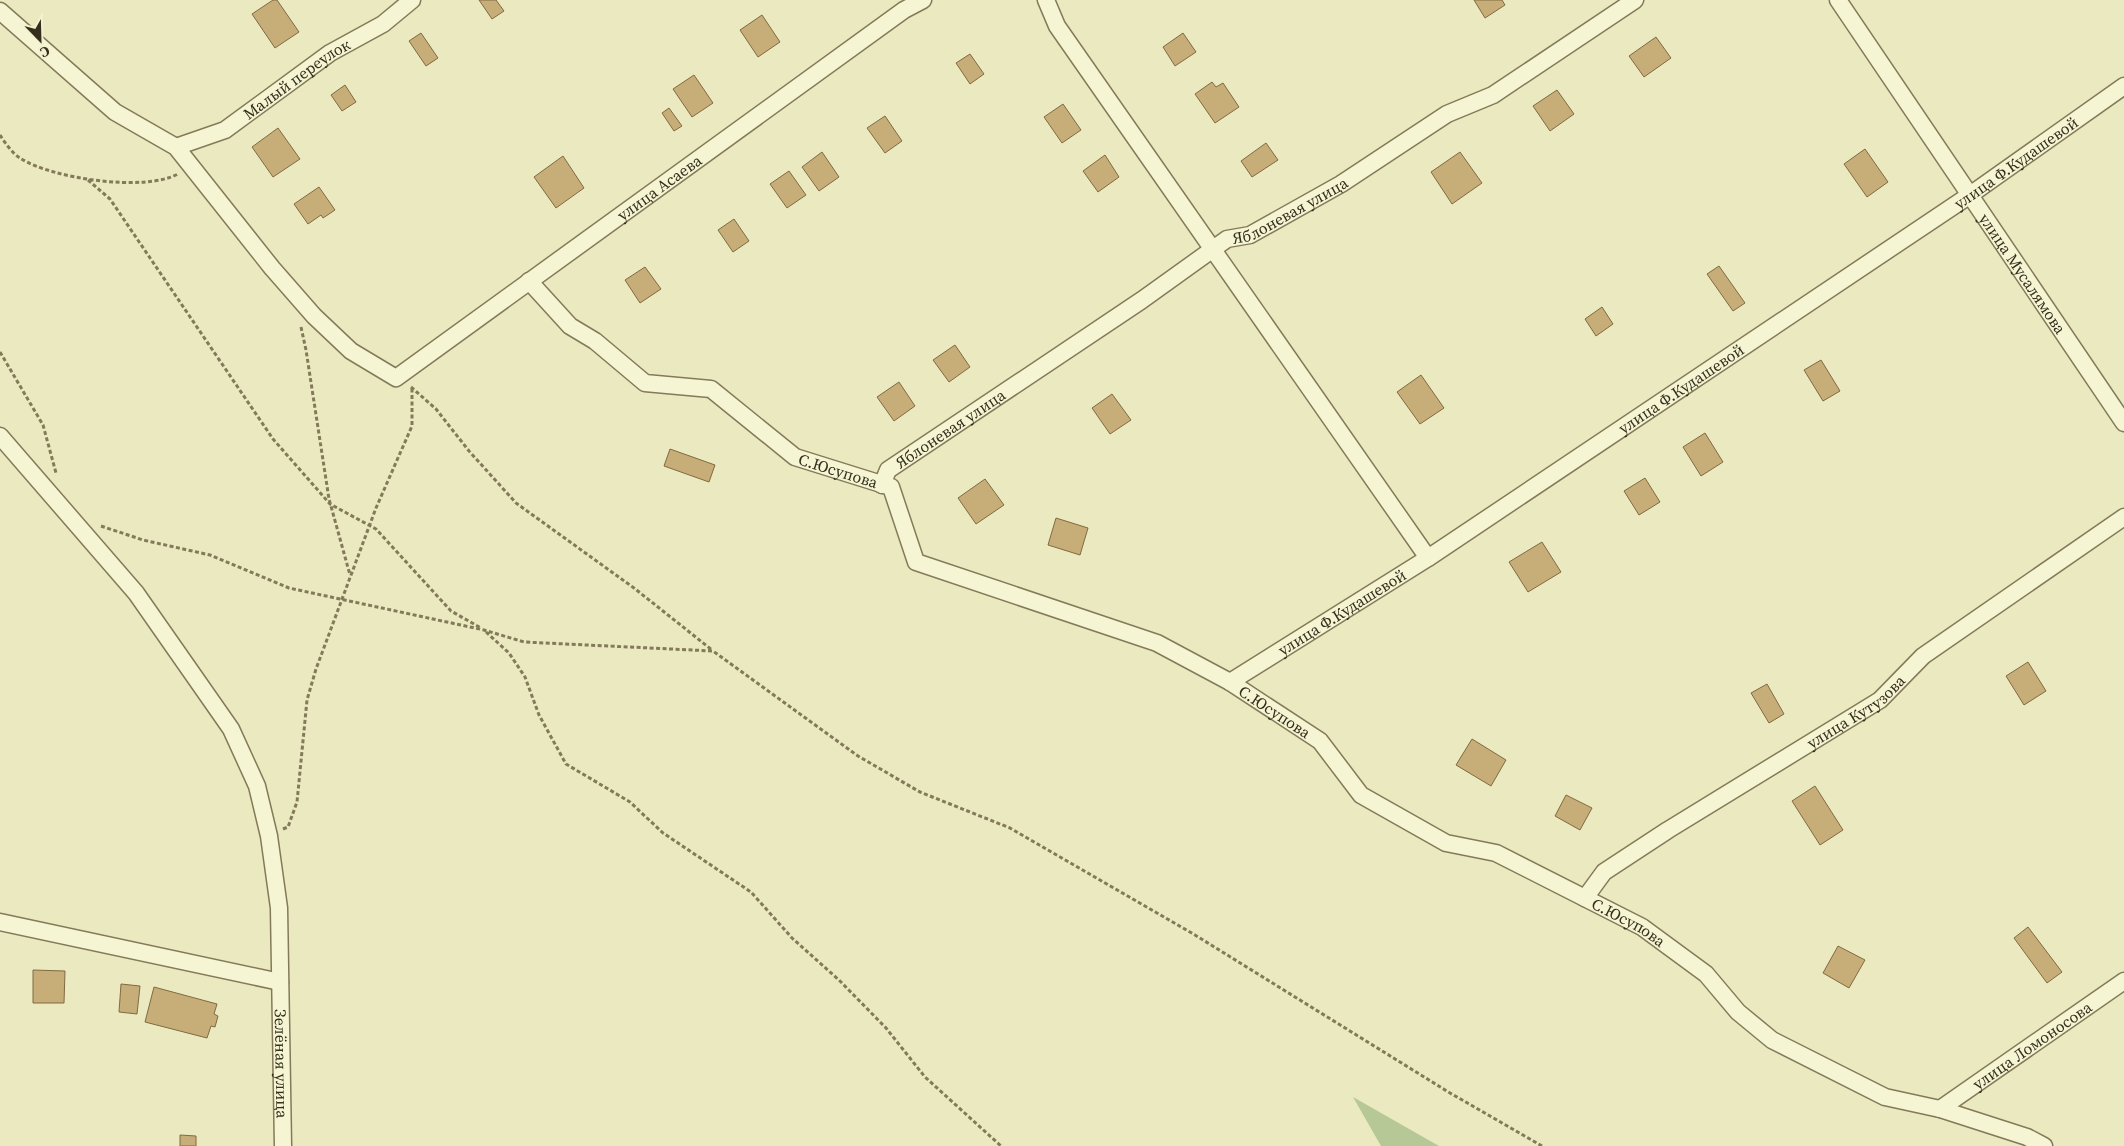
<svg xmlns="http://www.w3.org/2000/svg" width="2124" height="1146" viewBox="0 0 2124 1146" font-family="'Source Serif 4',serif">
  <rect width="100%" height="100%" fill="#ebe9c0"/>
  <path fill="#b5c895" d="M 1353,1097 L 1439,1146 L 1381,1146 Z"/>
  <path fill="#c7ad78" stroke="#816a41" d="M 273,0 L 277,0 L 299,32 L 275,48 L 252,14 Z
    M 479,0 L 496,0 L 504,11 L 492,19 Z
    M 1474,0 L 1502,0 L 1505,5 L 1485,18 Z
    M 762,15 L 780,42 L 758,57 L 740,30 Z
    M 421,33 L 438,58 L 426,66 L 409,41 Z
    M 1183,33 L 1196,52 L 1175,66 L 1163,47 Z
    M 1656,37 L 1671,58 L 1644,77 L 1629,56 Z
    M 970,54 L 984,74 L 970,84 L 956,63 Z
    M 694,75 L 713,103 L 692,117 L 673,89 Z
    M 1212,82 L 1216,87 L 1223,83 L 1239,107 L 1215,123 L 1195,94 Z
    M 345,85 L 356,102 L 342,111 L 331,95 Z
    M 1557,90 L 1574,114 L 1550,131 L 1533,106 Z
    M 1063,104 L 1081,130 L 1062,143 L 1044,117 Z
    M 669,108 L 682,126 L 674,131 L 662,113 Z
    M 885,116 L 902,141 L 885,153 L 867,128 Z
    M 278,128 L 300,159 L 273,177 L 252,147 Z
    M 1266,143 L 1278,160 L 1252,177 L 1241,161 Z
    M 1865,149 L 1888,182 L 1867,197 L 1844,164 Z
    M 822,152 L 839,177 L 819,191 L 802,167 Z
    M 1460,152 L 1482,183 L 1452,204 L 1431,172 Z
    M 1105,155 L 1119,177 L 1098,192 L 1083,171 Z
    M 563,156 L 584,188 L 556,208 L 534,177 Z
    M 789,171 L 806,195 L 787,208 L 770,184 Z
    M 319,187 L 335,210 L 323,218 L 321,215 L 308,224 L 294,204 Z
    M 734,219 L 749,241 L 733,252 L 718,230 Z
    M 1719,266 L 1745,303 L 1733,311 L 1707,274 Z
    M 645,267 L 661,289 L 640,303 L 625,280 Z
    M 1602,307 L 1613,324 L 1596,336 L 1585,319 Z
    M 955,345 L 970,367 L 949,382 L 933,360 Z
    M 1821,360 L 1840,391 L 1823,401 L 1804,370 Z
    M 1421,375 L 1444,408 L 1420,424 L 1397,392 Z
    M 899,382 L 915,406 L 894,421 L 877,397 Z
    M 1112,394 L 1131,420 L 1110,434 L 1092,408 Z
    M 1705,433 L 1723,462 L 1701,476 L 1683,447 Z
    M 670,449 L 715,465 L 709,482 L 664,466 Z
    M 1645,478 L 1660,502 L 1639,515 L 1624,491 Z
    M 985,479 L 1004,505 L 976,524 L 958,498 Z
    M 1056,518 L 1088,528 L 1080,555 L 1048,545 Z
    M 1542,542 L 1561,572 L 1528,592 L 1509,562 Z
    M 2028,662 L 2046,691 L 2024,705 L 2006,676 Z
    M 1767,684 L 1784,714 L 1769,723 L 1751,693 Z
    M 1472,739 L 1506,760 L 1491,786 L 1456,765 Z
    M 1815,786 L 1843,830 L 1820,845 L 1792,801 Z
    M 1566,795 L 1592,808 L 1580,830 L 1555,816 Z
    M 2028,927 L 2062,972 L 2047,983 L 2014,938 Z
    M 1838,946 L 1865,960 L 1849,988 L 1823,973 Z
    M 33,970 L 65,971 L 64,1003 L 33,1003 Z
    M 121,984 L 140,986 L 137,1014 L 119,1012 Z
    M 154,987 L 217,1004 L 214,1014 L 218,1016 L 215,1027 L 211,1026 L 207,1038 L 145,1022 Z
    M 180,1135 L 196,1136 L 196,1146 L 180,1146 Z"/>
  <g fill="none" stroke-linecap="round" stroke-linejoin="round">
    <defs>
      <g id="street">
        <path d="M 1046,0 L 1057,26 L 1428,558"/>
        <path id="s1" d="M 1838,0 L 2124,423"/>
        <path id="s2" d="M 0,11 L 115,112 L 176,147 L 272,268 L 314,316 L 351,351 L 396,378 L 904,10 L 923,0"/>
        <path id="s3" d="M 176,147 L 225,130 L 330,53 L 383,24 L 412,0"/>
        <path id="s4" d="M 529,281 L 570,326 L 595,341 L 645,383 L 711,389 L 795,457 L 891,487 L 916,562 L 1157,643 L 1230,682 L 1320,741 L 1361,795 L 1446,843 L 1496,853 L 1642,927 L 1706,974 L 1738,1012 L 1772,1040 L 1885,1097 L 1940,1109 L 2027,1137 L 2044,1146"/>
        <path id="s5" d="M 0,436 L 136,593 L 231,729 L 257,786 L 269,836 L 279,908 L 283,1146"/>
        <path id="s6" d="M 882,485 L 888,470 L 1142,300 L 1227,239 L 1250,235 L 1341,184 L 1447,114 L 1493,95 L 1635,0"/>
        <path id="s7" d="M 1230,682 L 1428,558 L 1970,195 L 2124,86"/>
        <path id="s8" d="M 1585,898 L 1604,872 L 1668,830 L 1880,700 L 1923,656 L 2124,517"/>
        <path d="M 0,922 L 280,982"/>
        <path id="s9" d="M 1940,1109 L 2124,981"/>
      </g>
    </defs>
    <use href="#street" stroke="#837a59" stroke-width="19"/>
    <path stroke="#837a59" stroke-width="3" stroke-dasharray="4 2.5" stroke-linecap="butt" d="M 0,135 C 5,143 13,154 20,158 C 52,179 145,192 178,174
      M 88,180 L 110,199 L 273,439 L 330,504 L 376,529 L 451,611 L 481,628
      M 301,327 L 306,350 L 329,499 L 350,575
      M 0,352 L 43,425 L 56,473
      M 411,387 L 436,409 L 469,451 L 516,503 L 634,588 L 712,650
      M 101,526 L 143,540 L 210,555 L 289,588 L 484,630 L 524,642 L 713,651 L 858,756 L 920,792 L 1010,828 L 1195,935 L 1450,1093 L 1542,1146
      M 486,632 L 509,653 L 525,677 L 539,715 L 566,764 L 630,802 L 663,833 L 751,892 L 792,938 L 839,980 L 886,1028 L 925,1077 L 1001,1146
      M 283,829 L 288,827 L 297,802 L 307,700 L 316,669 L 376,508 L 412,426 L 412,387"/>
    <use href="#street" stroke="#f6f5d3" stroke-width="16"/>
  </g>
  <g text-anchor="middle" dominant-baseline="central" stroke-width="4" stroke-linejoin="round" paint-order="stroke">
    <g font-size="16" fill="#342e1d" stroke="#f3f2d0">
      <text stroke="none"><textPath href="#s3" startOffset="140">Малый переулок</textPath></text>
      <text stroke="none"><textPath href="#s7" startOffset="942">улица Ф.Кудашевой</textPath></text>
      <text stroke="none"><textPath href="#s2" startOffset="870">улица Асаева</textPath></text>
      <text stroke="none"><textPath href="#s6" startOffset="496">Яблоневая улица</textPath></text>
      <text stroke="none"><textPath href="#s1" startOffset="330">улица Мусалямова</textPath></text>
      <text stroke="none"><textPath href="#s7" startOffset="538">улица Ф.Кудашевой</textPath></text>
      <text stroke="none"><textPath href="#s6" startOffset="91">Яблоневая улица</textPath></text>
      <text stroke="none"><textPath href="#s4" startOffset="375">С.Юсупова</textPath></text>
      <text stroke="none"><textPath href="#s7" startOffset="132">улица Ф.Кудашевой</textPath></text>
      <text stroke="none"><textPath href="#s8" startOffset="331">улица Кутузова</textPath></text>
      <text stroke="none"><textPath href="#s4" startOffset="900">С.Юсупова</textPath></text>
      <text stroke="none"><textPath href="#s4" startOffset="1320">С.Юсупова</textPath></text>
      <text stroke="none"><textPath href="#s9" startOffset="112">улица Ломоносова</textPath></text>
      <text stroke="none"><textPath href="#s5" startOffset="716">Зелёная улица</textPath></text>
    </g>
  </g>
  <g transform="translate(40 40) rotate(157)" stroke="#f3f2d0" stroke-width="4" paint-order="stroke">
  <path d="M0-4L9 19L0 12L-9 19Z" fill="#342e1d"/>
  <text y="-8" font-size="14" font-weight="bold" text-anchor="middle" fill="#342e1d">С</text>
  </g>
</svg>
